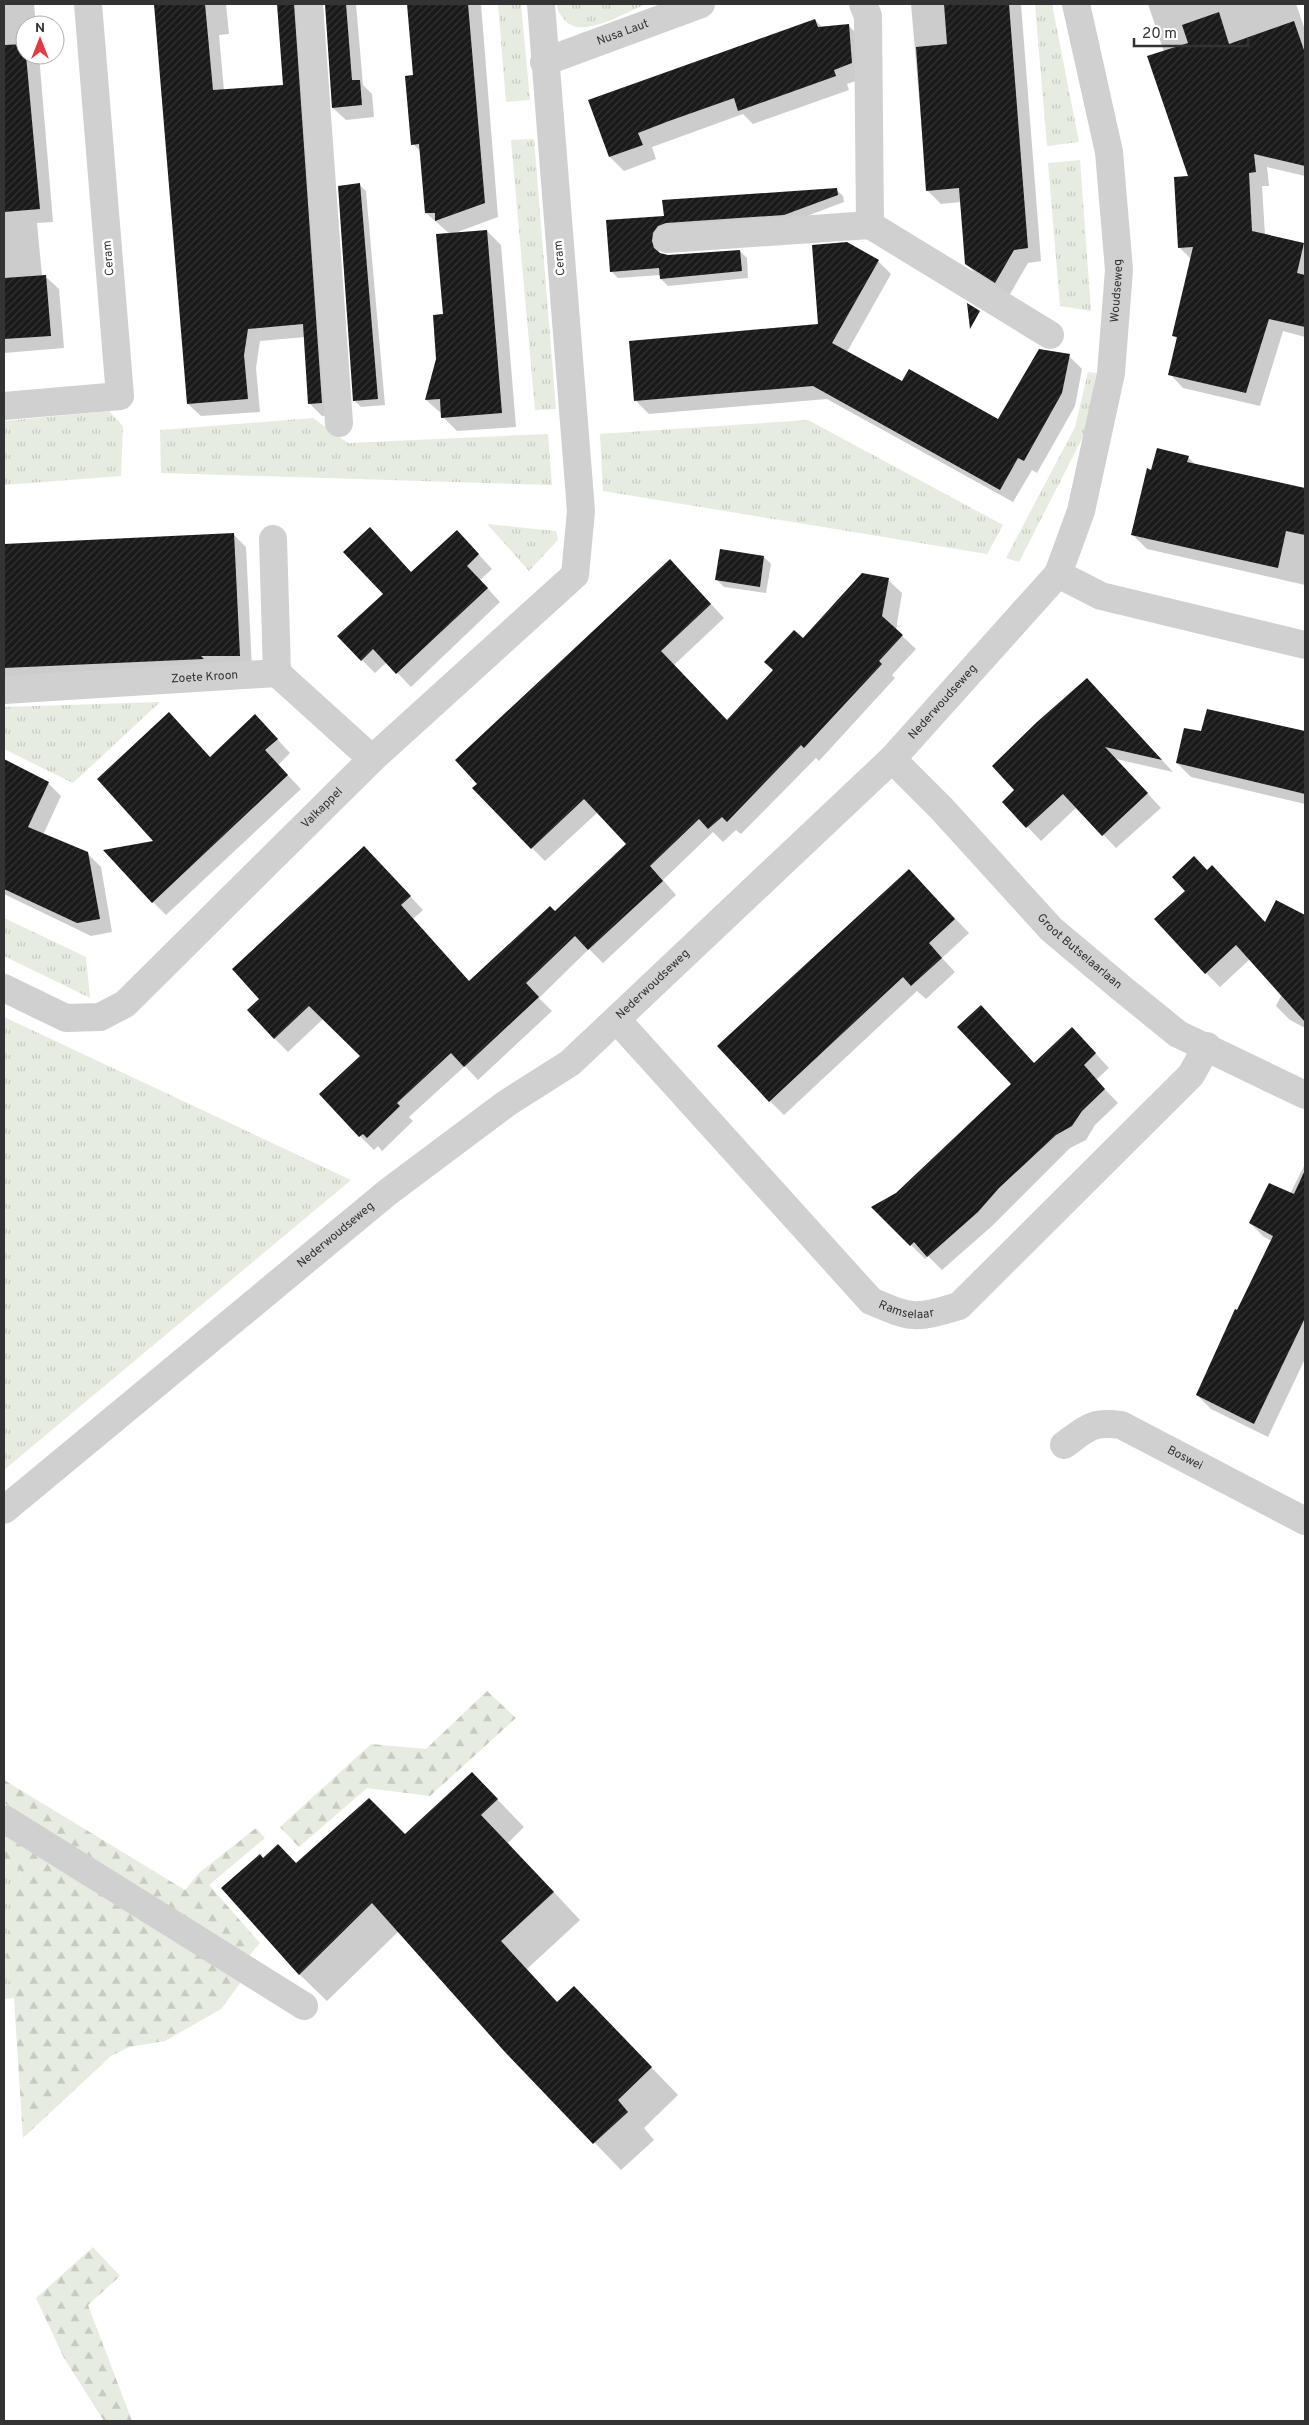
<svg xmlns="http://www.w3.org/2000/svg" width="1309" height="2425" viewBox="0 0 1309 2425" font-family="Overpass,sans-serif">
  <defs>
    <pattern id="grass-tufts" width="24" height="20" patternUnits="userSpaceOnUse" patternTransform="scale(1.25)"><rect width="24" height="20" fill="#e6ecdf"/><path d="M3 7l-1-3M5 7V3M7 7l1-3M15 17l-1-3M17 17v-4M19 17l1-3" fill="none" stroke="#c6cbc0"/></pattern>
    <pattern id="forest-firs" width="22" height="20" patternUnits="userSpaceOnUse" patternTransform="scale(1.25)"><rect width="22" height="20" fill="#e6ecdf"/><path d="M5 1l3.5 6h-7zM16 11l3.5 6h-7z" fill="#c6cbc0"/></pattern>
    <pattern id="building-hatch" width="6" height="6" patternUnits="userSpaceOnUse" patternTransform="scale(1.25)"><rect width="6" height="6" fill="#1a1a1a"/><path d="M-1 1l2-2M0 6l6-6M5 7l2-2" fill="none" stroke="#333"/></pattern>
  </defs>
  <rect width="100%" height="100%" fill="#fff"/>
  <path fill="url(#grass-tufts)" d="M 498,4 L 521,4 L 530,100 L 506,102 Z
    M 557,4 L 646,4 C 626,12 579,42 563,18 C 559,13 557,10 557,4 Z
    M 1035,4 L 1052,4 L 1079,142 L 1047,146 Z
    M 534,139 L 556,409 L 535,410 L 511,140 Z
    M 1080,160 L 1091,311 L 1060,306 L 1048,163 Z
    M 1088,372 L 1096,373 L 1087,429 L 1019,562 L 1006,558 L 1075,427 Z
    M 109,411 L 123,426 L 121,476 L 4,485 L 4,421 Z
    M 313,418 L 348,443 L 548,434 L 552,485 L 161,473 L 160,430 Z
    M 808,420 L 1003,525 L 987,554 L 603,491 L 600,434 Z
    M 487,524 L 556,531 L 558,540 L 529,571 Z
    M 160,702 L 73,783 L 4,749 L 4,707 Z
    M 4,918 L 86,957 L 90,998 L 4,956 Z
    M 4,1017 L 351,1180 L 4,1470 Z
    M 4,1860 L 21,1871 C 10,1916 0,1952 14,1998 L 4,1999 Z"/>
  <path fill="url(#forest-firs)" d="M 487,1691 L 516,1718 L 430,1796 L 367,1788 L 299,1847 L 280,1827 L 371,1744 L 426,1749 Z
    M 4,1780 L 185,1890 L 199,1873 L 256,1828 L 265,1838 L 209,1885 L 260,1943 L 249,1956 L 4,1803 Z
    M 4,1835 L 241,1982 L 221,2009 L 165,2041 L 129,2047 L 111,2056 L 23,2138 L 14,1998 C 0,1951 9,1917 21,1871 L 4,1860 Z
    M 93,2247 L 120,2276 L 88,2305 L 132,2421 L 104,2421 L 64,2358 L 36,2298 Z"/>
  <path fill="#0003" d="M 4,4 L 34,4 L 36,25 L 25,25 L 25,55 L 39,55 L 53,222 L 37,223 L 42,276 L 45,276 L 59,289 L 64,348 L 4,353 Z
    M 155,4 L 226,4 L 229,34 L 219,35 L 224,91 L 284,86 L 278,4 L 313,4 L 334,415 L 322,416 L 309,403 L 305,337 L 260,341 L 256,368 L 260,412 L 201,416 L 188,404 Z
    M 326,4 L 356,4 L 363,85 L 372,94 L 374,117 L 346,120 L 333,108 Z
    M 408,4 L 481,4 L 498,217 L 455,233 L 487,231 L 501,245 L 516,427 L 457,431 L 443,417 L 442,414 L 426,400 L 438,359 L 444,315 L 450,234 L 426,213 L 421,152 L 413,144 L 414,76 Z
    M 911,4 L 1021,4 L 1041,261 L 1028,263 L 1009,296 L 980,278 L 966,264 L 961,202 L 941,204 L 927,190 Z
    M 1148,4 L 1296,4 L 1305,30 L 1305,176 L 1267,167 L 1269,186 L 1262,186 L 1265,235 L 1305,246 L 1305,337 L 1283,331 L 1260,406 L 1183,388 L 1170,374 L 1178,340 L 1173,335 L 1191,259 L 1179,247 L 1189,177 L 1164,52 Z
    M 815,20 L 823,28 L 849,26 L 863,40 L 866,77 L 847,84 L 849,90 L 753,124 L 743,114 L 652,147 L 656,159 L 624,171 L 610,157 L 590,101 Z
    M 359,184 L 366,191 L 385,405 L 361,407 L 354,400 Z
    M 836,189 L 843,196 L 844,202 L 791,222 L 658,248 L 660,254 L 667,256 L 740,251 L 747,258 L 748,278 L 668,286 L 661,279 L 661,275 L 618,278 L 611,271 L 665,217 Z
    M 878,261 L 891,274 L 847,352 L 902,383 L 999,420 L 1069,356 L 1082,369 L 1075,406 L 1037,473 L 1032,470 L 1013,502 L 827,399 L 649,414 L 636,401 L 820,325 Z
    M 1188,457 L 1197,466 L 1305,489 L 1305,585 L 1147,549 L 1133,535 L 1152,471 Z
    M 233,534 L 246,547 L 252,668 L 4,681 L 4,545 Z
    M 470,545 L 492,569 L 480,580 L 500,602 L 411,687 L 387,662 L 375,673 L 362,660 L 412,573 Z
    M 764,557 L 771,564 L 766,593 L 724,587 L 717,580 Z
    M 684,575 L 724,618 L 674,665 L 727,722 L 803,640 L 888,580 L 902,593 L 896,630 L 916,649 L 892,675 L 895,678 L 819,761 L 816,758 L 741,834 L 736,830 L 723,842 L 713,832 L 663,880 L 676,895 L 603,963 L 589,949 L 539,998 L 552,1011 L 478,1080 L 465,1066 L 409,1117 L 413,1121 L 382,1151 L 378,1146 L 374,1150 L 360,1136 L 361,1056 L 323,1019 L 288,1052 L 274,1038 L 261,999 L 377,861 L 423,910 L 413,919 L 470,982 L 555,913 L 628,844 L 598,812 L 545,861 L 532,848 Z
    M 1100,693 L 1173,772 L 1116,759 L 1161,808 L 1116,848 L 1077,807 L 1041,841 L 1004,802 Z
    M 1208,711 L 1305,734 L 1305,804 L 1191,777 L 1177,763 L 1202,733 Z
    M 268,729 L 290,753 L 278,765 L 301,789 L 166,915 L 153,902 L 156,842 L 211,759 Z
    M 4,761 L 48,783 L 61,796 L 43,835 L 87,853 L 101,867 L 112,932 L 91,936 L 4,894 Z
    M 909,870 L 969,933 L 942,958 L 955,972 L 926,999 L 917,991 L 784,1115 L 770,1101 Z
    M 1208,871 L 1276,936 L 1305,946 L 1305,1028 L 1290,1020 L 1276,1006 L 1282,994 L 1250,959 L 1220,987 L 1206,973 Z
    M 1086,1043 L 1109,1068 L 1096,1080 L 1118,1103 L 1095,1125 L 1086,1140 L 1070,1148 L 992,1226 L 942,1270 L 928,1256 L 925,1259 L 873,1207 L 897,1194 L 1034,1064 Z
    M 1304,1166 L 1305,1359 L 1268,1437 L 1211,1409 L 1197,1395 L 1272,1241 L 1264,1237 L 1250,1223 L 1290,1194 Z
    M 472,1773 L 524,1827 L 508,1843 L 580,1920 L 527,1969 L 558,2003 L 601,2015 L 678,2095 L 644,2128 L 654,2140 L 621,2170 L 505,2050 L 399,1931 L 327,2001 L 299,1974 L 263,1859 L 297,1864 L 405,1836 Z"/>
  <path fill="url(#building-hatch)" d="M 154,4 L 205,4 L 213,90 L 283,85 L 277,4 L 294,4 L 322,403 L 308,404 L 303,324 L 248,329 L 244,355 L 248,399 L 187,404 Z
    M 325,4 L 346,4 L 352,80 L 360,80 L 362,105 L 332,108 Z
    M 407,4 L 468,4 L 485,203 L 435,221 L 435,213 L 425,213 L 419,144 L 411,145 L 405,76 L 413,75 Z
    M 944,4 L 1009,4 L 1028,248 L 1014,250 L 995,283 L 965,264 L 959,188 L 926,191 L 916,47 L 947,44 Z
    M 1219,12 L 1229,44 L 1294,21 L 1305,53 L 1305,166 L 1254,154 L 1256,172 L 1249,173 L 1252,231 L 1304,243 L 1297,273 L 1305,275 L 1305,327 L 1269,319 L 1246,393 L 1168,375 L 1177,337 L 1172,336 L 1193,247 L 1178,248 L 1174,177 L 1188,176 L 1147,56 L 1188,43 L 1182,25 Z
    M 815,19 L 818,27 L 849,24 L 852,63 L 834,70 L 836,76 L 738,111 L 734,98 L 669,121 L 638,133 L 643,145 L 609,157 L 588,100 Z
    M 25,44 L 40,209 L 4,212 L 4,45 Z
    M 360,183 L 378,399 L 353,401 L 338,186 Z
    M 837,188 L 838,195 L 784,215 L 666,223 L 658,226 L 653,233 L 652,241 L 654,248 L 660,253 L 668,255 L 740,250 L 742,271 L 660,279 L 659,268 L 610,272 L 606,220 L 664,216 L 662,200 Z
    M 487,230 L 502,413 L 441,418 L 440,399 L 425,400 L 436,359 L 433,315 L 443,314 L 436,234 Z
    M 847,242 L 879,260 L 832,343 L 902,381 L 909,369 L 998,419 L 1039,349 L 1070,354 L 1062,393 L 1024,461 L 1018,458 L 1000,490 L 813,386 L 634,401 L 629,341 L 818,324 L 812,245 Z
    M 46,275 L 51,336 L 4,339 L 4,278 Z
    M 967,303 L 980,311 L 970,329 Z
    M 1157,448 L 1189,456 L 1187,462 L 1305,488 L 1305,535 L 1286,531 L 1278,568 L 1131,535 L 1147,468 L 1151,470 Z
    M 370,527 L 411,572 L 457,530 L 479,554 L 467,566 L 488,588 L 396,674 L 373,649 L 361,661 L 337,636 L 383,594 L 343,552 Z
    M 234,533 L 240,656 L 201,656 L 204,659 L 4,668 L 4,544 Z
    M 720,549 L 764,556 L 760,587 L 715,580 Z
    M 670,559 L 711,604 L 661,651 L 727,720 L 773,670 L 764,662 L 794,630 L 803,638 L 862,573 L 889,578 L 882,616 L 903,635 L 879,661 L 882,664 L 804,748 L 801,745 L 727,822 L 722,817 L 708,829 L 699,819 L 650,866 L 663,881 L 588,950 L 575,936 L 526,983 L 539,997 L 464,1067 L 451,1053 L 397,1103 L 400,1106 L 367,1138 L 363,1134 L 359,1137 L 319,1094 L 360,1056 L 309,1006 L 274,1039 L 247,1010 L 259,999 L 232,969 L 364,846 L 411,896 L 401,905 L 469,981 L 550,906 L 555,911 L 626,844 L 584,799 L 531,849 L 472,788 L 477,784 L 455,760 Z
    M 1087,678 L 1162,760 L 1105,747 L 1148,793 L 1102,836 L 1063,794 L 1026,828 L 1002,802 L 1014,790 L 992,766 L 1037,722 Z
    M 1207,709 L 1305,731 L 1305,794 L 1176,763 L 1184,728 L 1201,731 Z
    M 169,712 L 210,757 L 255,714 L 278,739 L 265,750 L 288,775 L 152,903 L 103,850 L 153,841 L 97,779 Z
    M 4,759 L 49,782 L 28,827 L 88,852 L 100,919 L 77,923 L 4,889 Z
    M 1194,856 L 1207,870 L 1212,865 L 1265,922 L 1276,900 L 1305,915 L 1305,1022 L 1236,945 L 1205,974 L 1154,919 L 1185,891 L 1172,877 Z
    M 909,869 L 955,919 L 929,943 L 942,958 L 911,986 L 903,977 L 769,1102 L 717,1046 Z
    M 981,1005 L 1034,1063 L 1072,1027 L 1096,1053 L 1084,1065 L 1105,1089 L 1082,1111 L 1072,1126 L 1056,1135 L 999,1188 L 978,1212 L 927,1257 L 914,1242 L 910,1246 L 871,1207 L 896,1193 L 1011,1084 L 957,1027 Z
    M 1305,1170 L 1305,1318 L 1254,1424 L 1196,1395 L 1235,1309 L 1237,1310 L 1273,1236 L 1249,1223 L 1269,1183 L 1294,1194 Z
    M 472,1772 L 498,1799 L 481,1815 L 554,1892 L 501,1941 L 557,2002 L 574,1986 L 652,2067 L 618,2100 L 628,2112 L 593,2144 L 504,2051 L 372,1903 L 299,1975 L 221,1888 L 260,1854 L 263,1858 L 278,1844 L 296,1863 L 369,1798 L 405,1834 Z"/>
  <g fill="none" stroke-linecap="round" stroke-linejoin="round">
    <g stroke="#d0d0d0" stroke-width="28">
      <path d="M 309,4 L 339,423"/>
      <path d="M 863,4 L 868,16 L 870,225"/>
      <path id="s1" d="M 544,62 L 701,4"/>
      <path d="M 667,239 L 870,225 L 1050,335"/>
      <path d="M 4,406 L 120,396 L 88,4"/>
      <path d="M 273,539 L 277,673"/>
      <path d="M 1058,574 L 1101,596 L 1305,645"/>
      <path id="s2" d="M 4,690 L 277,673 L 372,759"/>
      <path id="s3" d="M 892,759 L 942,809 L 1051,929 L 1120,987 L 1178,1034 L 1305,1095"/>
      <path id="s4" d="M 4,988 L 66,1018 L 100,1017 L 125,1004 L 372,759 L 575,575 L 581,511 L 541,4"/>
      <path id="s5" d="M 617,1020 L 871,1301 C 913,1319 915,1319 959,1306 L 1191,1075 L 1207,1046"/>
      <path id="s6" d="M 1064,1445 C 1087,1428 1092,1421 1121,1425 L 1305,1521"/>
      <path id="s7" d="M 4,1510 L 388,1192 L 507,1103 L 570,1063 L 892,759 L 1058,574 L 1081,511 L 1111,373 L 1119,270 L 1109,152 L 1076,4"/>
      <path d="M 4,1819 L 304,2006"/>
    </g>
  </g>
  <g text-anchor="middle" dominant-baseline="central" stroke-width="5" stroke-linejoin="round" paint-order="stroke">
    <g font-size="12" fill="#333" stroke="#fff">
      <text stroke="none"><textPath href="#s1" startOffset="84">Nusa Laut</textPath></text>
      <text transform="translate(109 258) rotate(-95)">Ceram</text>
      <text transform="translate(560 258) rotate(-95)">Ceram</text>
      <text stroke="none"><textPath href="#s7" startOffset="1704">Woudseweg</textPath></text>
      <text stroke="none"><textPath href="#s2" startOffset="201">Zoete Kroon</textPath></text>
      <text stroke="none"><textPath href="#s7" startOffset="1241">Nederwoudseweg</textPath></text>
      <text stroke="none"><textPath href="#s4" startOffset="409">Valkappel</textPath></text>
      <text stroke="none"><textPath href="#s3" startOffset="269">Groot Butselaarlaan</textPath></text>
      <text stroke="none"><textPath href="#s7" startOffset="836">Nederwoudseweg</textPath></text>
      <text stroke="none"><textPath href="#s7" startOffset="431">Nederwoudseweg</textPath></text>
      <text stroke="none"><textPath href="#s5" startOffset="416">Ramselaar</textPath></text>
      <text stroke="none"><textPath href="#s6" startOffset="135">Boswei</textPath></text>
    </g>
  </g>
  <rect width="1309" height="2425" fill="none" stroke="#333333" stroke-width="10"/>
  <g transform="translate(40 40)"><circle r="24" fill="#ffffff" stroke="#adadad"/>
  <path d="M0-4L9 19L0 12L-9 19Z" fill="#e63946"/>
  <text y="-8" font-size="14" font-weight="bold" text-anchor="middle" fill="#333333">N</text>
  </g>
  <path d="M1134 38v8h114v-8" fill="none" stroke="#333333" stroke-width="2.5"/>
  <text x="1142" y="38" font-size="15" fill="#333333" stroke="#ffffff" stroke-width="4" paint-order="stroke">20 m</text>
</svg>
